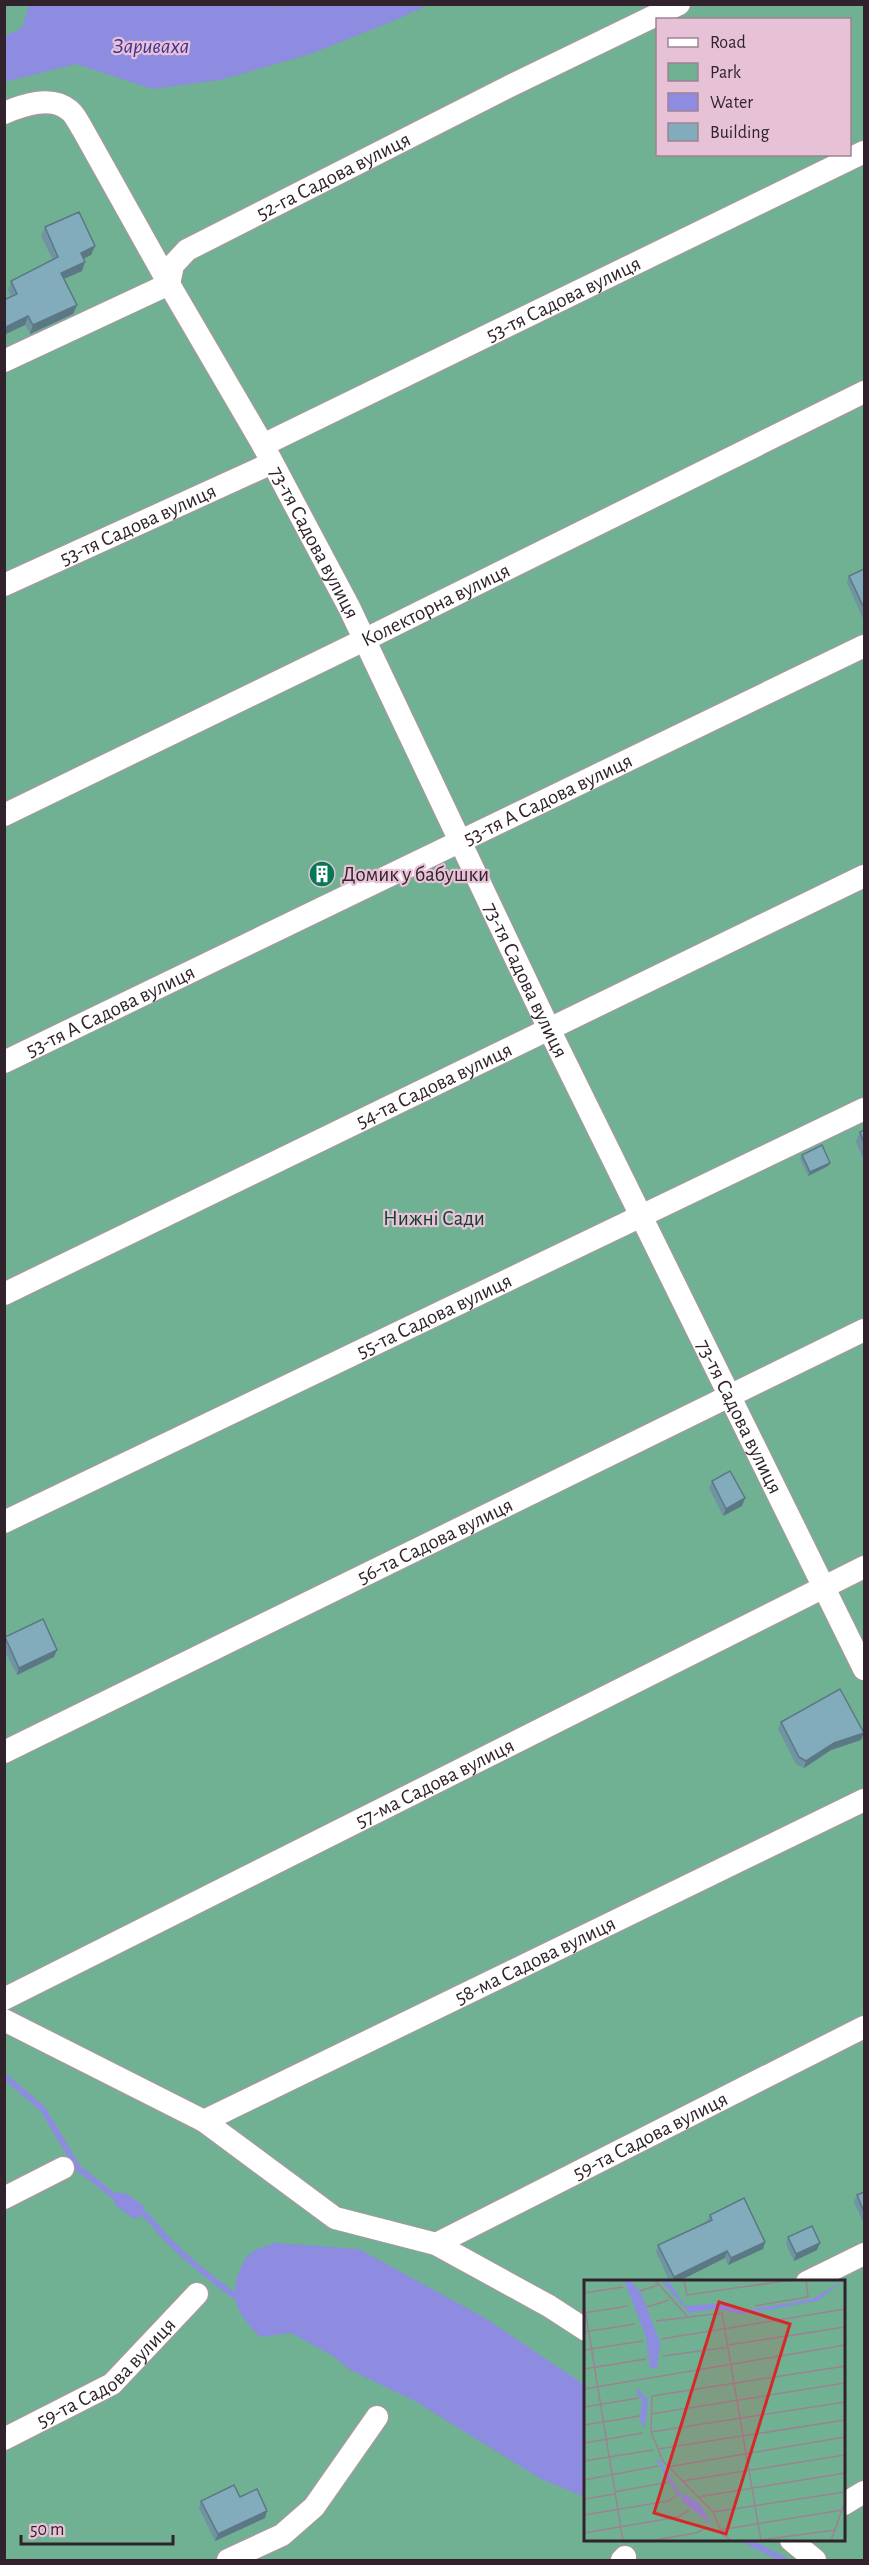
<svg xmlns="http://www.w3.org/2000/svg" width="869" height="2565" viewBox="0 0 869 2565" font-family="'Alegreya Sans',sans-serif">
  <rect width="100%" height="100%" fill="#e7c1d6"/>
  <path fill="#6fb192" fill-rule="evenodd" d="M 5,5 L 864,5 L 864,2560 L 5,2560 ZM 658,20 L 850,20 L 850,154 L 658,154 ZM 586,2282 L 844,2282 L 844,2540 L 586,2540 Z"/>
  <path fill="#8d8ce0" d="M 266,4 L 277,7 L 286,4 L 428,5 L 398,19 L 311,54 L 220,80 L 152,89 L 76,64 L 5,82 L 5,36 L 22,28 L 29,5 Z
    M 118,2192 L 127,2194 L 144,2206 L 145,2213 L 134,2219 L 115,2205 L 113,2197 Z
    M 274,2243 L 359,2249 L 485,2318 L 585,2385 L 585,2497 L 541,2479 L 413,2400 L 350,2370 L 333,2356 L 291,2333 L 260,2337 C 240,2316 228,2301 239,2272 C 242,2265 246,2256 252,2252 C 258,2248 267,2246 274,2243 Z"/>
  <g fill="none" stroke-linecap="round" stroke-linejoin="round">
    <path stroke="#8d8ce0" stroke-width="6" d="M 4,2076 L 42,2108 L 78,2168 L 118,2199
      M 138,2210 C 151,2217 158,2230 168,2240 C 189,2261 211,2279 235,2296
      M 745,2540 L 784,2560"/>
    <defs>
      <g id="minor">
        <path id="s1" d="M 4,113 C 23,105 51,95 69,110 C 75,114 79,124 83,130 L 169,284 L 263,445 L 349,607 L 550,1031 L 864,1669"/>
        <path id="s2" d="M 4,361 L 169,284 L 173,265 L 187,250 L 510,86 L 679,4"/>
        <path id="s3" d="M 263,445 L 864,152"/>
        <path id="s4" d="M 4,585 L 272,463"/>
        <path id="s5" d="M 4,815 L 366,639 L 864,392"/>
        <path id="s6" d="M 4,1062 L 864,646"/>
        <path id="s7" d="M 4,1294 L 864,876"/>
        <path id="s8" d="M 4,1522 L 864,1109"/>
        <path id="s9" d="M 4,1752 L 864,1330"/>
        <path id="s10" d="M 4,1999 L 864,1567"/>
        <path d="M 4,2020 L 204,2121 L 335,2218 L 436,2244 L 549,2306 L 586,2330"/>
        <path id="s11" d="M 204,2121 L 864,1800"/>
        <path d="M 4,2198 L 63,2168"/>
        <path id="s12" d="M 436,2244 L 864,2027"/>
        <path d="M 807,2282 L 864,2254"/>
        <path id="s13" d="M 4,2439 L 112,2384 L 197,2294"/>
        <path d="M 844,2504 L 864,2492"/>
        <path d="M 791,2540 L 815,2560"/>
        <path d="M 228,2560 L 282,2535 L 314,2507 L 377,2417"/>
        <path d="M 622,2560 L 625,2557"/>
      </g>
    </defs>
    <use href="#minor" stroke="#b692a6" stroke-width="24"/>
    <use href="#minor" stroke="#fff" stroke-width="22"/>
  </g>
  <path fill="#7094a2" d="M 45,227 L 95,246 L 91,255 L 84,259 L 82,271 L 64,279 L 77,305 L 73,314 L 30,334 L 8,290 L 11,281 L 53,260 L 41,236 Z
    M 864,569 L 864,621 L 847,583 L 849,576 Z
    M 864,1130 L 864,1161 L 856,1142 L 860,1132 Z
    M 802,1155 L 828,1166 L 808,1176 L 800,1158 Z
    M 712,1481 L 742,1506 L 723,1516 L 709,1488 Z
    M 5,1637 L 54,1657 L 17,1675 L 4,1650 Z
    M 781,1722 L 861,1740 L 831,1750 L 804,1768 L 796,1764 L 778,1729 Z
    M 864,2192 L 864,2224 L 854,2202 L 857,2195 Z
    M 710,2215 L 765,2242 L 763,2249 L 728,2265 L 725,2258 L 677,2282 L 670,2282 L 656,2252 L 658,2245 L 707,2222 Z
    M 788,2237 L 817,2250 L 794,2261 L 786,2244 Z
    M 240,2497 L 265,2518 L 215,2541 L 199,2508 L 201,2501 Z"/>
  <path fill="#5b7884" d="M 95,246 L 91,255 L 78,261 L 81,253 Z
    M 85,262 L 82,271 L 57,282 L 61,273 Z
    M 77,305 L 73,314 L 30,334 L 33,325 Z
    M 28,316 L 25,325 L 4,335 L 4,328 Z
    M 830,1163 L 828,1166 L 808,1176 L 810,1172 Z
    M 745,1498 L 742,1506 L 723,1516 L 726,1509 Z
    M 57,1650 L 54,1657 L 17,1675 L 19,1668 Z
    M 864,1733 L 861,1740 L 831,1750 L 804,1768 L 806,1761 L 834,1743 Z
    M 765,2242 L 763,2249 L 728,2265 L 731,2258 Z
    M 820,2243 L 817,2250 L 794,2261 L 796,2254 Z
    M 727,2251 L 725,2258 L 677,2282 L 672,2282 L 674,2277 Z
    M 267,2511 L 265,2518 L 215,2541 L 218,2534 Z"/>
  <path fill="#82acbc" stroke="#5b7884" stroke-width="1.5" d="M 79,212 L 95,246 L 81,253 L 85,262 L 61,273 L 77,305 L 33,325 L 28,316 L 4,328 L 4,300 L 17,294 L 11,281 L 58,257 L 45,227 Z
    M 864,569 L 864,608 L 849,576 Z
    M 864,1130 L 864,1143 L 860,1132 Z
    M 822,1145 L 830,1163 L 810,1172 L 802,1155 Z
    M 730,1471 L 745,1498 L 726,1509 L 712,1481 Z
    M 43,1619 L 57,1650 L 19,1668 L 5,1637 Z
    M 840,1689 L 864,1733 L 834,1743 L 806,1761 L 799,1757 L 781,1722 Z
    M 864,2192 L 864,2212 L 857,2195 Z
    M 744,2198 L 765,2242 L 731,2258 L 727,2251 L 674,2277 L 658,2245 L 712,2220 L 710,2215 Z
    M 812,2226 L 820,2243 L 796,2254 L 788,2237 Z
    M 234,2485 L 240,2497 L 257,2489 L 267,2511 L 218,2534 L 201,2501 Z"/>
  <defs>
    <symbol id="building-disc" viewBox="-11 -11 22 22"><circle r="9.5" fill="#057955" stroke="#e7c1d6"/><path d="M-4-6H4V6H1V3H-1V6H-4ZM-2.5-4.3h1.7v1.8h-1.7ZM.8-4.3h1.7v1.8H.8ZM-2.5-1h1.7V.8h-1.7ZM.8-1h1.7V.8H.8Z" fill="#fff"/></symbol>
  </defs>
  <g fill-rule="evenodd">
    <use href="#building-disc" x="307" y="859" width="30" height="30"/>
  </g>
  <g text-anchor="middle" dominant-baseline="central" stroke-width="4.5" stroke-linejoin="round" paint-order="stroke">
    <g font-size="21" fill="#31232b" stroke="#e7c1d6">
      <text stroke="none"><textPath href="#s2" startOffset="386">52-га Садова вулиця</textPath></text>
      <text stroke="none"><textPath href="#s3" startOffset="334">53-тя Садова вулиця</textPath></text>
      <text stroke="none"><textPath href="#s4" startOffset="147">53-тя Садова вулиця</textPath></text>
      <text stroke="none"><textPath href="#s1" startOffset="566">73-тя Садова вулиця</textPath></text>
      <text stroke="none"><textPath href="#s5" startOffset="480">Колекторна вулиця</textPath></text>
      <text stroke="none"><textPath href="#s6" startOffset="604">53-тя А Садова вулиця</textPath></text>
      <text stroke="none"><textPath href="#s1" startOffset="1052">73-тя Садова вулиця</textPath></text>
      <text stroke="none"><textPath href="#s6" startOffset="118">53-тя А Садова вулиця</textPath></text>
      <text stroke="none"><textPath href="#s7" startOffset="478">54-та Садова вулиця</textPath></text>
      <text stroke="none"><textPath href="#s8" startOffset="477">55-та Садова вулиця</textPath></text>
      <text stroke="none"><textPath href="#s1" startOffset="1538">73-тя Садова вулиця</textPath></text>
      <text stroke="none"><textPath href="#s9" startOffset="480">56-та Садова вулиця</textPath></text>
      <text stroke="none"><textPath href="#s10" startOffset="482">57-ма Садова вулиця</textPath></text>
      <text stroke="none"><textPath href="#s11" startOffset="368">58-ма Садова вулиця</textPath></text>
      <text stroke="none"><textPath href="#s12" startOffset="240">59-та Садова вулиця</textPath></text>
      <text stroke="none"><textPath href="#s13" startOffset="123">59-та Садова вулиця</textPath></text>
    </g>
    <g font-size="21" fill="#31232b" stroke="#e7c1d6" text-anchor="start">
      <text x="342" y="874">Домик у бабушки</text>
    </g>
    <g font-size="21" fill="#10402e" stroke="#e7c1d6">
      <text x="434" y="1218">Нижні Сади</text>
    </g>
    <g font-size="22" font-style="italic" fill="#413395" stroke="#e7c1d6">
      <text x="151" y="46">Зариваха</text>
    </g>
  </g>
  <g transform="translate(584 2280)">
    <rect width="261" height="261" fill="#e7c1d6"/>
    <path d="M 0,0 L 261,0 L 261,261 L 0,261 Z" fill="#6fb192"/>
    <path d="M 40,0 L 46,0 L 57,13 L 76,62 L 73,89 L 66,88 L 62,57 ZM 77,0 L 86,3 L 101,26 L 141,23 L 163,30 L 228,19 L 261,0 L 233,21 L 159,34 L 131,29 L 105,33 ZM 54,109 L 64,119 L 61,147 L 56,142 L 58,119 L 52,114 ZM 99,213 L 116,224 L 128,245 L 97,220 Z" fill="#8d8ce0"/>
    <path fill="none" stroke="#8d8ce0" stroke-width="3" d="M 74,180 L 96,216"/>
    <path fill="none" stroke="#9e8292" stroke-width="1.5" d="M 71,0 L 103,36M 100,0 L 103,15 L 207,0M 56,11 L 74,5M 0,13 L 39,7M 0,23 L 39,261M 171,26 L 224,17 L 222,0M 63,27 L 85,20M 0,33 L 44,26M 72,41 L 138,33 L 177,261M 0,52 L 51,44M 77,59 L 261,29M 145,65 L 261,47M 0,70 L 59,61M 79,76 L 145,67M 0,89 L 62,79M 0,109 L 261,65M 0,127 L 55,118M 67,134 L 261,103M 0,145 L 56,136M 67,152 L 261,122M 0,163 L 59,153M 74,169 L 261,140M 0,181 L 69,170M 83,187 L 261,157M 0,200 L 74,186M 98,201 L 261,175M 30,212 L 85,202M 114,217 L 261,193M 0,219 L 31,214M 129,232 L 261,212M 0,235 L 84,221 L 93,215M 135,250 L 259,230M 0,253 L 94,237 L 105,230M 176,260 L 252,250M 65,261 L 112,253 L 122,248M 148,261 L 139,255 L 129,232 L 79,181 L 67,152 L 68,116 L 261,86M 247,261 L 261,221"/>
    <path fill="#d62828" fill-opacity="0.15" stroke="#d62828" stroke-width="3" d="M 135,22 L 206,44 L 142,254 L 70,233 Z"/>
    <rect width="261" height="261" fill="none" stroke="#31232b" stroke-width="3"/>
  </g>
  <rect width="869" height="2565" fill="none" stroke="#31232b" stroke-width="12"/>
  <rect x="656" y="18" width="195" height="138" fill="#e7c1d6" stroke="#9e8292" stroke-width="1.5"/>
  <rect x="668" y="38" width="30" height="9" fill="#ffffff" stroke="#9e8292" stroke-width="1.5"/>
  <text x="710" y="48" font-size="18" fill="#31232b">Road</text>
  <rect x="668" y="63" width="30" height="18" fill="#6fb192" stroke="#9e8292" stroke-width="1.5"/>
  <text x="710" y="78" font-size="18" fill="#31232b">Park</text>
  <rect x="668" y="93" width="30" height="18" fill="#8d8ce0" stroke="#9e8292" stroke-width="1.5"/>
  <text x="710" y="108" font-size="18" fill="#31232b">Water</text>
  <rect x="668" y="123" width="30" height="18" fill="#82acbc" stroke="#9e8292" stroke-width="1.5"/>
  <text x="710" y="138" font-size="18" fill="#31232b">Building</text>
  <path d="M21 2535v9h152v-9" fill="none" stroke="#31232b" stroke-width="3"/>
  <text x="30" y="2535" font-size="18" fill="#31232b" stroke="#e7c1d6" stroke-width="4.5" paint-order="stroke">50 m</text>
</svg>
